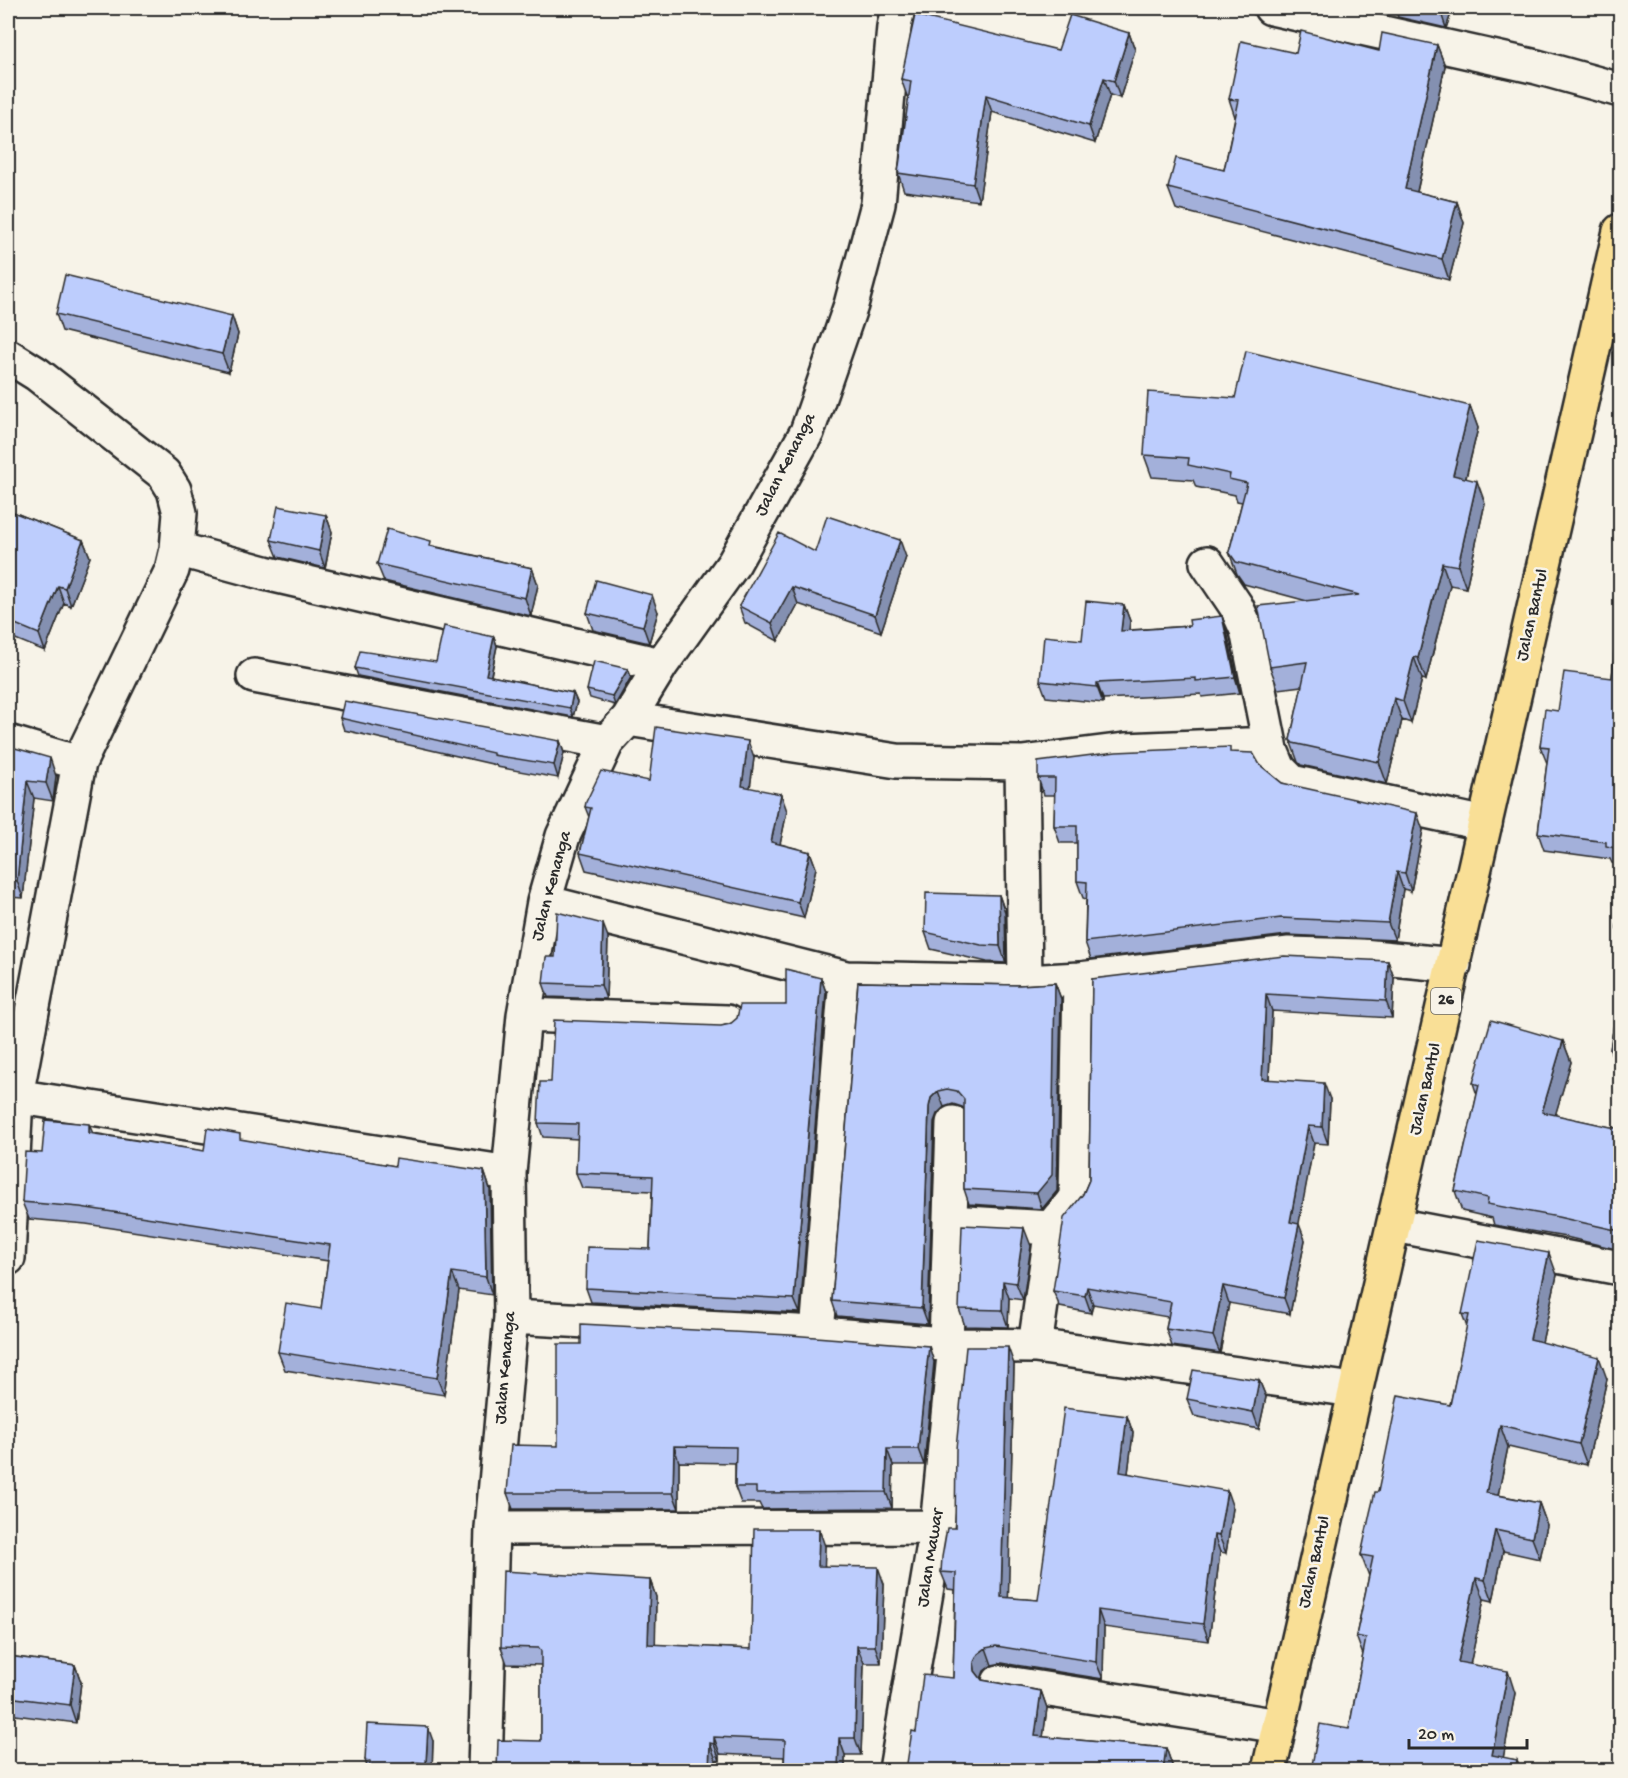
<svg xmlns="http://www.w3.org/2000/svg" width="1628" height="1778" viewBox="0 0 1628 1778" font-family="'Gochi Hand',sans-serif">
  <rect width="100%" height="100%" fill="#f7f3e8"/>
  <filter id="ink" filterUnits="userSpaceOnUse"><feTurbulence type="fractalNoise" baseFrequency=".0167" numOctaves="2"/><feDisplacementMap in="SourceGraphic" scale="12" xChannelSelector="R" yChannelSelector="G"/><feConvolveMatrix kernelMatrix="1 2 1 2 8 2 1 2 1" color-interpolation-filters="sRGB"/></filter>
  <g filter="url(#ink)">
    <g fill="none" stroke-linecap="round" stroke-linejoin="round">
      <defs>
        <path id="minor" d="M 1271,8 L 1537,67 L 1620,90
          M 8,356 L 37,374 L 164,474 L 174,490 L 180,513 L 177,549 L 172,570 L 79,763 L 16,1096 L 8,1258
          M 177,549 L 265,573 L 661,665
          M 1207,563 L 1236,606 L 1247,630 L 1271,750 L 1279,769 L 1292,782 L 1485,824
          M 254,676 L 607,742
          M 628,719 L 897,761 L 1022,763 L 1125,750 L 1270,744
          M 8,742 L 79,763
          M 1022,763 L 1025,982
          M 544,902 L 846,978 L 1025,982 L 1080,979 L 1289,954 L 1362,956 L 1454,965
          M 524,1015 L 727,1022
          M 8,1095 L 509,1173
          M 950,1222 L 1052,1228
          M 1395,1225 L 1620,1268
          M 511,1317 L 797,1332 L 955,1345 L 1035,1346 L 1354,1390
          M 817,1333 L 846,978
          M 946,1344 L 953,1123
          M 1035,1346 L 1052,1228 C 1059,1215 1070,1209 1076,1196 L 1080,979
          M 492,1528 L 937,1527
          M 999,1682 L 1279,1726
          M 485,1770 L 492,1528 L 511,1317 L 509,1173 L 524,1015 L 544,902 L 563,836 L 607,742 L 628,719 L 661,665 L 734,563 L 807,432 L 851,305 L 878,204 L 894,27 L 898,8
          M 896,1770 L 937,1527 L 955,1345"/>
        <path id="primary" d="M 1269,1770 L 1620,231"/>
      </defs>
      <use href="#minor" stroke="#2b2b2b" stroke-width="38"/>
      <use href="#primary" stroke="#2b2b2b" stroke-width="38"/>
      <use href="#minor" stroke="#f7f3e8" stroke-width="33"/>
      <use href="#primary" stroke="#f9df96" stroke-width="33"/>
    </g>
    <path fill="#a3b0da" stroke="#2b2b2b" stroke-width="1.5" d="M 1395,8 L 1453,8 L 1446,28 L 1398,17 Z
      M 1129,33 L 1135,50 L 1120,98 L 1110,95 L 1095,143 L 992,112 L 979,201 L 904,191 L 898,173 L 909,97 L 907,96 L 901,79 L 1058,50 Z
      M 1437,45 L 1445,66 L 1417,192 L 1457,202 L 1464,223 L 1449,280 L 1176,209 L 1168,188 L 1224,170 L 1235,117 L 1229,99 L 1296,53 L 1379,51 Z
      M 56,314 L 232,316 L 238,334 L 229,372 L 62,331 Z
      M 1235,398 L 1470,406 L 1478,428 L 1466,478 L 1485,503 L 1466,588 L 1450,585 L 1426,680 L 1422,679 L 1411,723 L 1402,720 L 1387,784 L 1301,765 L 1298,762 L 1290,740 L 1302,686 L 1278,689 L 1270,667 L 1307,601 L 1244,584 L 1237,574 L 1229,552 L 1242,502 L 1237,501 L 1235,495 L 1196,487 L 1193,480 L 1152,477 L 1144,455 Z
      M 8,510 L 83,540 L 90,557 L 71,606 L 64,603 L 45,651 L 8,636 Z
      M 326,515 L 332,532 L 325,568 L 278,557 L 271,540 Z
      M 433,546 L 532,568 L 538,585 L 531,616 L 384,581 L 377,564 Z
      M 815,552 L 906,557 L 881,632 L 798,604 L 778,641 L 745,623 L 739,606 Z
      M 1620,601 L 1620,864 L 1612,863 L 1610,859 L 1544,850 L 1538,833 L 1547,763 L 1540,746 L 1558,711 L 1612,678 Z
      M 1124,605 L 1130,621 L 1129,630 L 1190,626 L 1222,616 L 1227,632 L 1240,693 L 1202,697 L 1201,694 L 1103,699 L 1103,703 L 1046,697 L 1040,681 L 1082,640 Z
      M 658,612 L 649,643 L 593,630 L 587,613 Z
      M 494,637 L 497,646 L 491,676 L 573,693 L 577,702 L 573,717 L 358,676 L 355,668 L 436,662 Z
      M 628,669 L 631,677 L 615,705 L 590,698 L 587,690 Z
      M 340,718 L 560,741 L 564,753 L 558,778 L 497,767 L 496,765 L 344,730 Z
      M 8,746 L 56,776 L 53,801 L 34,798 L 23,898 L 8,897 Z
      M 1233,753 L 1260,765 L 1282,783 L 1423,830 L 1411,891 L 1403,889 L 1395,940 L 1287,935 L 1091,959 L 1085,942 L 1086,899 L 1083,898 L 1077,881 L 1077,843 L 1060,843 L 1054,826 L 1055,795 L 1044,795 L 1038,778 Z
      M 754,758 L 750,788 L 787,811 L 780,844 L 810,852 L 816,868 L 804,918 L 586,870 L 580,853 L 589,817 L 585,807 L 649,781 Z
      M 999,895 L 1005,912 L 1006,963 L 987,962 L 931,949 L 925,932 Z
      M 1620,908 L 1620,938 L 1617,928 Z
      M 608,937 L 606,999 L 548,997 L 543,983 L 555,957 Z
      M 1388,961 L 1394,978 L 1392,1018 L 1272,1011 L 1269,1080 L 1330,1099 L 1328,1144 L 1314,1143 L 1298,1224 L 1305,1240 L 1290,1314 L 1229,1303 L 1220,1353 L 1172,1346 L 1166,1329 L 1168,1317 L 1093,1304 L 1091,1313 L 1060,1307 L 1053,1291 L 1083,1194 L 1089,1180 L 1092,979 Z
      M 821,978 L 826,992 L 800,1313 L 591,1302 L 586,1288 L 650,1249 L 652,1191 L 582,1188 L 576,1173 L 578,1139 L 543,1137 L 538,1123 L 551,1082 L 786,1005 Z
      M 858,982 L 1019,985 L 1055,983 L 1061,999 L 1057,1191 L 1042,1209 L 969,1204 L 964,1189 L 964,1109 L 962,1107 L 953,1104 L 944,1107 L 937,1114 L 934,1122 L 928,1324 L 837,1316 L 832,1301 Z
      M 1620,985 L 1620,1067 L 1616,1066 L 1610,1050 Z
      M 1563,1041 L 1571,1062 L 1555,1115 L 1620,1129 L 1620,1250 L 1566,1237 L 1494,1225 L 1492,1218 L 1462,1211 L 1455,1191 L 1477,1095 L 1473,1083 Z
      M 93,1133 L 204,1151 L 243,1140 L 395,1166 L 484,1171 L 490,1189 L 492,1295 L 459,1290 L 444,1395 L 285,1370 L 278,1352 L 321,1309 L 328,1261 L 86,1224 L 29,1219 L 22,1202 L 42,1153 Z
      M 1031,1246 L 1023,1300 L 1009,1298 L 1008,1327 L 965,1326 L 959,1309 Z
      M 1557,1275 L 1542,1342 L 1607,1379 L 1587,1465 L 1508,1447 L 1498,1495 L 1539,1503 L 1547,1525 L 1540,1559 L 1503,1551 L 1493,1601 L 1484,1599 L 1470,1664 L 1515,1693 L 1503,1758 L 1517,1760 L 1521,1770 L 1311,1770 L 1349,1729 L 1363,1655 L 1356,1636 L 1369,1576 L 1361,1555 L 1378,1492 L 1450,1405 L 1467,1327 L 1462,1314 Z
      M 934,1362 L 924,1465 L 893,1465 L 892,1508 L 762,1509 L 759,1503 L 741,1503 L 735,1487 L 735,1463 L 679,1462 L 679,1509 L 513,1509 L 507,1493 L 558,1446 Z
      M 1014,1364 L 1008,1598 L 1038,1600 L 1127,1416 L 1133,1433 L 1128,1473 L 1233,1508 L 1226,1553 L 1220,1552 L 1209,1641 L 1104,1627 L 1103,1679 L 1002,1663 L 992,1665 L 984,1671 L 981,1679 L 982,1680 L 1041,1691 L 1047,1708 L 1043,1737 L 1166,1748 L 1172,1765 L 1171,1770 L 906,1770 L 916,1732 L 953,1678 L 955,1590 L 948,1589 L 941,1572 L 955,1528 Z
      M 1259,1380 L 1266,1397 L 1259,1429 L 1194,1416 L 1187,1399 Z
      M 825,1546 L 824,1566 L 884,1584 L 881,1663 L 864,1663 L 861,1755 L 845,1755 L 845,1770 L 784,1770 L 784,1757 L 720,1754 L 720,1761 L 716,1760 L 541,1741 L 541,1665 L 507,1664 L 501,1647 L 650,1580 L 656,1597 L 655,1645 L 751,1649 Z
      M 8,1656 L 75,1665 L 81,1682 L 76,1723 L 8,1714 Z
      M 433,1741 L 432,1770 L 368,1770 L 365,1760 Z"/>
    <path fill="#8490b1" stroke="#2b2b2b" stroke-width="1.5" d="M 1440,8 L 1453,8 L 1446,28 L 1440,10 Z
      M 1129,33 L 1135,50 L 1120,98 L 1114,81 Z
      M 1437,45 L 1445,66 L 1413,209 L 1405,189 Z
      M 1104,78 L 1110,95 L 1095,143 L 1089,126 Z
      M 986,95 L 992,112 L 979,201 L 973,184 Z
      M 1457,202 L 1464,223 L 1449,280 L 1442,259 Z
      M 232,316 L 238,334 L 229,372 L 222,354 Z
      M 1470,406 L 1478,428 L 1461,497 L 1453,475 Z
      M 1477,481 L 1485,503 L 1466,588 L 1458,566 Z
      M 326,515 L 332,532 L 325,568 L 319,551 Z
      M 83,540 L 90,557 L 71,606 L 65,588 Z
      M 900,540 L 906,557 L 881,632 L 875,615 Z
      M 1442,563 L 1450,585 L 1426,680 L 1418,658 Z
      M 532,568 L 538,585 L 531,616 L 525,598 Z
      M 58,586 L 64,603 L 45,651 L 39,634 Z
      M 792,587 L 798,604 L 778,641 L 772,623 Z
      M 652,595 L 658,612 L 649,643 L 643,626 Z
      M 1124,605 L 1130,621 L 1127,647 L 1121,631 Z
      M 1222,616 L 1227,632 L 1240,693 L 1235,677 Z
      M 494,637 L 497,646 L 489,684 L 486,675 Z
      M 1414,657 L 1422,679 L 1411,723 L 1403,701 Z
      M 628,669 L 631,677 L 615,705 L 612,696 Z
      M 1097,683 L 1103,699 L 1103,703 L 1097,687 Z
      M 573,693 L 577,702 L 573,717 L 570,708 Z
      M 1394,698 L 1402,720 L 1387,784 L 1379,762 Z
      M 560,741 L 564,753 L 558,778 L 554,765 Z
      M 748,741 L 754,758 L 748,802 L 742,786 Z
      M 50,758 L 56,776 L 53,801 L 46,783 Z
      M 27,781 L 34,798 L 23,898 L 17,881 Z
      M 781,794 L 787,811 L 777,859 L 771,842 Z
      M 1417,813 L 1423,830 L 1411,891 L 1405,873 Z
      M 810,852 L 816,868 L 804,918 L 798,902 Z
      M 1397,872 L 1403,889 L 1395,940 L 1388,923 Z
      M 999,895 L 1005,912 L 1006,963 L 1000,946 Z
      M 603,924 L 608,937 L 606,999 L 601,985 Z
      M 9,956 L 15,974 L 8,1035 L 8,967 Z
      M 1388,961 L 1394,978 L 1392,1018 L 1386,1001 Z
      M 821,978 L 826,992 L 800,1313 L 794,1299 Z
      M 1055,983 L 1061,999 L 1057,1191 L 1042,1209 L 1037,1193 Z
      M 1266,994 L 1272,1011 L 1268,1096 L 1262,1079 Z
      M 1563,1041 L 1571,1062 L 1550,1133 L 1542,1112 Z
      M 1324,1083 L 1330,1099 L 1328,1144 L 1322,1127 Z
      M 938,1091 L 944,1107 L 937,1114 L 934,1122 L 928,1324 L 922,1308 L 929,1107 L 931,1098 Z
      M 89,1124 L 96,1141 L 89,1133 Z
      M 1308,1126 L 1314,1143 L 1296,1239 L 1290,1222 Z
      M 484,1171 L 490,1189 L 492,1295 L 486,1277 Z
      M 1299,1224 L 1305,1240 L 1290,1314 L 1284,1298 Z
      M 1024,1228 L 1031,1246 L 1023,1300 L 1016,1283 Z
      M 1549,1253 L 1557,1275 L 1538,1360 L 1530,1339 Z
      M 452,1272 L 459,1290 L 444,1395 L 437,1378 Z
      M 1003,1281 L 1009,1298 L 1008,1327 L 1002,1310 Z
      M 1223,1286 L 1229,1303 L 1220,1353 L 1213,1336 Z
      M 1087,1287 L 1093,1304 L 1091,1313 L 1085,1296 Z
      M 929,1346 L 934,1362 L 924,1465 L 918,1449 Z
      M 1008,1347 L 1014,1364 L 1008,1614 L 1001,1597 Z
      M 1599,1357 L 1607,1379 L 1587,1465 L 1579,1444 Z
      M 1259,1380 L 1266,1397 L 1259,1429 L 1253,1412 Z
      M 1127,1416 L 1133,1433 L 1126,1489 L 1120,1472 Z
      M 1500,1425 L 1508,1447 L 1494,1515 L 1486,1493 Z
      M 674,1446 L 679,1462 L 679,1509 L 673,1493 Z
      M 887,1449 L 893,1465 L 892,1508 L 886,1492 Z
      M 1227,1491 L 1233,1508 L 1226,1553 L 1219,1536 Z
      M 1539,1503 L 1547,1525 L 1540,1559 L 1532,1538 Z
      M 819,1529 L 825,1546 L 824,1583 L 818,1566 Z
      M 1495,1530 L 1503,1551 L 1493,1601 L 1485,1580 Z
      M 1214,1535 L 1220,1552 L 1209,1641 L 1203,1624 Z
      M 878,1567 L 884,1584 L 881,1663 L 875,1646 Z
      M 1476,1578 L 1484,1599 L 1466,1684 L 1458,1662 Z
      M 650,1580 L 656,1597 L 655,1661 L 648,1644 Z
      M 1098,1610 L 1104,1627 L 1103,1679 L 1096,1662 Z
      M 857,1646 L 864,1663 L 861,1755 L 855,1738 Z
      M 986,1648 L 992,1665 L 984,1671 L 981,1679 L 975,1671 L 974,1662 L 978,1654 Z
      M 75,1665 L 81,1682 L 76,1723 L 70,1705 Z
      M 1508,1671 L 1515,1693 L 1501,1770 L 1492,1755 Z
      M 1041,1691 L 1047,1708 L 1041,1753 L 1035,1736 Z
      M 428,1727 L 433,1741 L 432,1770 L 429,1770 L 426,1763 Z
      M 714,1737 L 720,1754 L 720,1761 L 714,1744 Z
      M 839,1738 L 845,1755 L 845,1770 L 838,1770 Z
      M 710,1743 L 716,1760 L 716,1770 L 709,1770 Z
      M 1166,1748 L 1172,1765 L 1171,1770 L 1163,1770 Z
      M 1517,1760 L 1521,1770 L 1515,1770 Z"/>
    <path fill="#bdcdfd" stroke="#2b2b2b" stroke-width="1.5" d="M 915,15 L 1058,50 L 1070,15 L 1129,33 L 1114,81 L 1104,78 L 1089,126 L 986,95 L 973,184 L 898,173 L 911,81 L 901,79 Z
      M 1301,31 L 1379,51 L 1382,33 L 1437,45 L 1405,189 L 1457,202 L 1442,259 L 1168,188 L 1176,158 L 1224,170 L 1239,100 L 1229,99 L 1241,41 L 1296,53 Z
      M 65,275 L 232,316 L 222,354 L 56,314 Z
      M 1246,351 L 1470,406 L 1453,475 L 1477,481 L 1458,566 L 1442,563 L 1418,658 L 1414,657 L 1403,701 L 1394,698 L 1379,762 L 1293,743 L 1290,740 L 1307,662 L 1270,667 L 1258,606 L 1359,595 L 1236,562 L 1229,552 L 1247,483 L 1229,479 L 1230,474 L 1188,465 L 1189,458 L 1144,455 L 1148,392 L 1235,398 Z
      M 278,506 L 326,515 L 319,551 L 271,540 Z
      M 8,510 L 83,540 L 65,588 L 58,586 L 39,634 L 8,621 Z
      M 827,516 L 900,540 L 875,615 L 792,587 L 772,623 L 739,606 L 779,533 L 815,552 Z
      M 387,529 L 431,541 L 430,546 L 532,568 L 525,598 L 377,564 Z
      M 596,580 L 652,595 L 643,626 L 587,613 Z
      M 1086,601 L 1124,605 L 1121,631 L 1190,626 L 1189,620 L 1222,616 L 1235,677 L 1196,681 L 1196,678 L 1097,683 L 1097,687 L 1040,681 L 1044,636 L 1082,640 Z
      M 1620,601 L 1620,849 L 1606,846 L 1606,842 L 1538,833 L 1549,747 L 1540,746 L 1545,709 L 1558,711 L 1564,672 L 1612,678 L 1617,626 Z
      M 444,626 L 494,637 L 486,675 L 573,693 L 570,708 L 355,668 L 360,651 L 436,662 Z
      M 594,661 L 628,669 L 612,696 L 587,690 Z
      M 344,701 L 560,741 L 554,765 L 493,755 L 493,753 L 340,718 Z
      M 656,727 L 748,741 L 742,786 L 781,794 L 771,842 L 810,852 L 798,902 L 580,853 L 591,808 L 585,807 L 586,802 L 601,771 L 649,781 Z
      M 8,746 L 50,758 L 46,783 L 27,781 L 17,881 L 8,880 Z
      M 1230,747 L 1230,752 L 1253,753 L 1260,765 L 1282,783 L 1417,813 L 1405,873 L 1397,872 L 1388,923 L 1281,918 L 1085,942 L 1087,882 L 1077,881 L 1077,826 L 1054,826 L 1055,778 L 1038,778 L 1038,762 L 1116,752 Z
      M 926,893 L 999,895 L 1000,946 L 981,945 L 925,932 Z
      M 1620,908 L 1620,929 L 1617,928 Z
      M 557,912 L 603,924 L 601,985 L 543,983 L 546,957 L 555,957 Z
      M 1284,956 L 1388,961 L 1386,1001 L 1266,994 L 1262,1079 L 1324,1083 L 1322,1127 L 1308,1126 L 1290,1222 L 1299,1224 L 1284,1298 L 1223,1286 L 1213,1336 L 1166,1329 L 1171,1302 L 1087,1287 L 1085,1296 L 1053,1291 L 1064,1218 L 1083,1194 L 1089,1180 L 1092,979 Z
      M 786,969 L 821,978 L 794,1299 L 586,1288 L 587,1247 L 650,1249 L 653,1176 L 576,1173 L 578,1124 L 538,1123 L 540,1082 L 551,1082 L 554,1020 L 721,1026 L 730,1024 L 737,1018 L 740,1005 L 786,1005 Z
      M 858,982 L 1019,985 L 1055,983 L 1052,1175 L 1037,1193 L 964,1189 L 964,1099 L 957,1091 L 947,1089 L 938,1091 L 931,1098 L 929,1107 L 922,1308 L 832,1301 Z
      M 1620,985 L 1620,1052 L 1610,1050 Z
      M 1491,1020 L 1563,1041 L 1542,1112 L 1620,1129 L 1620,1231 L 1558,1217 L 1487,1204 L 1488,1198 L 1455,1191 L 1479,1085 L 1473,1083 Z
      M 45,1120 L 89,1124 L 89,1133 L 204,1151 L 207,1128 L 240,1134 L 240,1139 L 395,1166 L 396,1158 L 484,1171 L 486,1277 L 452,1272 L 437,1378 L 278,1352 L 286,1303 L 321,1309 L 330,1245 L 80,1207 L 22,1202 L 25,1152 L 42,1153 Z
      M 962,1225 L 1024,1228 L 1016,1283 L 1003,1281 L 1002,1310 L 959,1309 Z
      M 1478,1240 L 1549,1253 L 1530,1339 L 1599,1357 L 1579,1444 L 1500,1425 L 1486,1493 L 1539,1503 L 1532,1538 L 1495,1530 L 1485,1580 L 1476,1578 L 1458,1662 L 1508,1671 L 1492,1755 L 1517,1760 L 1515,1770 L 1311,1770 L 1320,1724 L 1349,1729 L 1366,1638 L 1356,1636 L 1373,1557 L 1361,1555 L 1370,1513 L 1375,1492 L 1378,1492 L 1398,1395 L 1450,1405 L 1469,1315 L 1462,1314 Z
      M 581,1324 L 790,1335 L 929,1346 L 918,1449 L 887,1449 L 886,1492 L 756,1493 L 756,1487 L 735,1487 L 736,1447 L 674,1446 L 673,1493 L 507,1493 L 511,1445 L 558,1446 L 558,1344 L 581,1344 Z
      M 966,1347 L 1008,1347 L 1001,1597 L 1038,1600 L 1064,1408 L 1127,1416 L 1120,1472 L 1227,1491 L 1219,1536 L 1214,1535 L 1203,1624 L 1098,1610 L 1096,1662 L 996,1646 L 986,1648 L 978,1654 L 974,1662 L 975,1671 L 982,1680 L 1041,1691 L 1035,1736 L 1166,1748 L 1163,1770 L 906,1770 L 912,1731 L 916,1732 L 923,1675 L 953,1678 L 956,1573 L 941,1572 L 942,1557 L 947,1528 L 955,1528 L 956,1449 Z
      M 1193,1370 L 1259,1380 L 1253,1412 L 1187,1399 Z
      M 754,1529 L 819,1529 L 818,1566 L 878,1567 L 875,1646 L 857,1646 L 855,1738 L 839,1738 L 838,1770 L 784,1770 L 785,1740 L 714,1737 L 714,1744 L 710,1743 L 709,1770 L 497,1770 L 498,1740 L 541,1741 L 541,1651 L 539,1648 L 501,1647 L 503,1571 L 650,1580 L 648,1644 L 751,1649 Z
      M 8,1656 L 75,1665 L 70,1705 L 8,1697 Z
      M 367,1724 L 428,1727 L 426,1763 L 413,1762 L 413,1770 L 370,1770 L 370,1761 L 365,1760 Z"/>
  </g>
  <g text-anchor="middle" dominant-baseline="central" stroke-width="5" stroke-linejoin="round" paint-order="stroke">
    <rect fill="#f7f3e8" stroke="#686764" stroke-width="1.5" x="1431" y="988" width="30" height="26" rx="4.5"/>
    <g font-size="16" font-weight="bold" fill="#2b2b2b">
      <text x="1446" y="1001">26</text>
    </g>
    <g font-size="18" fill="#2b2b2b" stroke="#f7f3e8">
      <text transform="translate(786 465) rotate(-63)">Jalan Kenanga</text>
      <text transform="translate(1533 615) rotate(-77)">Jalan Bantul</text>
      <text transform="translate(552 886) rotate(-75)">Jalan Kenanga</text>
      <text transform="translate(1426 1089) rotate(-77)">Jalan Bantul</text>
      <text transform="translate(506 1368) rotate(-85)">Jalan Kenanga</text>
      <text transform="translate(931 1558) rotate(-81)">Jalan Mawar</text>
      <text transform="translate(1315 1562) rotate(-77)">Jalan Bantul</text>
    </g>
  </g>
  <rect width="1628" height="1778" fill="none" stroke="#f7f3e8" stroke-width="30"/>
  <rect x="15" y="15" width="1598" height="1748" fill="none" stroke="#2b2b2b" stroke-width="2" filter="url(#ink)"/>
  <path d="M1409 1739v9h118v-9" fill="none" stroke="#2b2b2b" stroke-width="3"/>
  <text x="1418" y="1739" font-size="18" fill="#2b2b2b" stroke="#f7f3e8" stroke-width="4.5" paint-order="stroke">20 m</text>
</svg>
